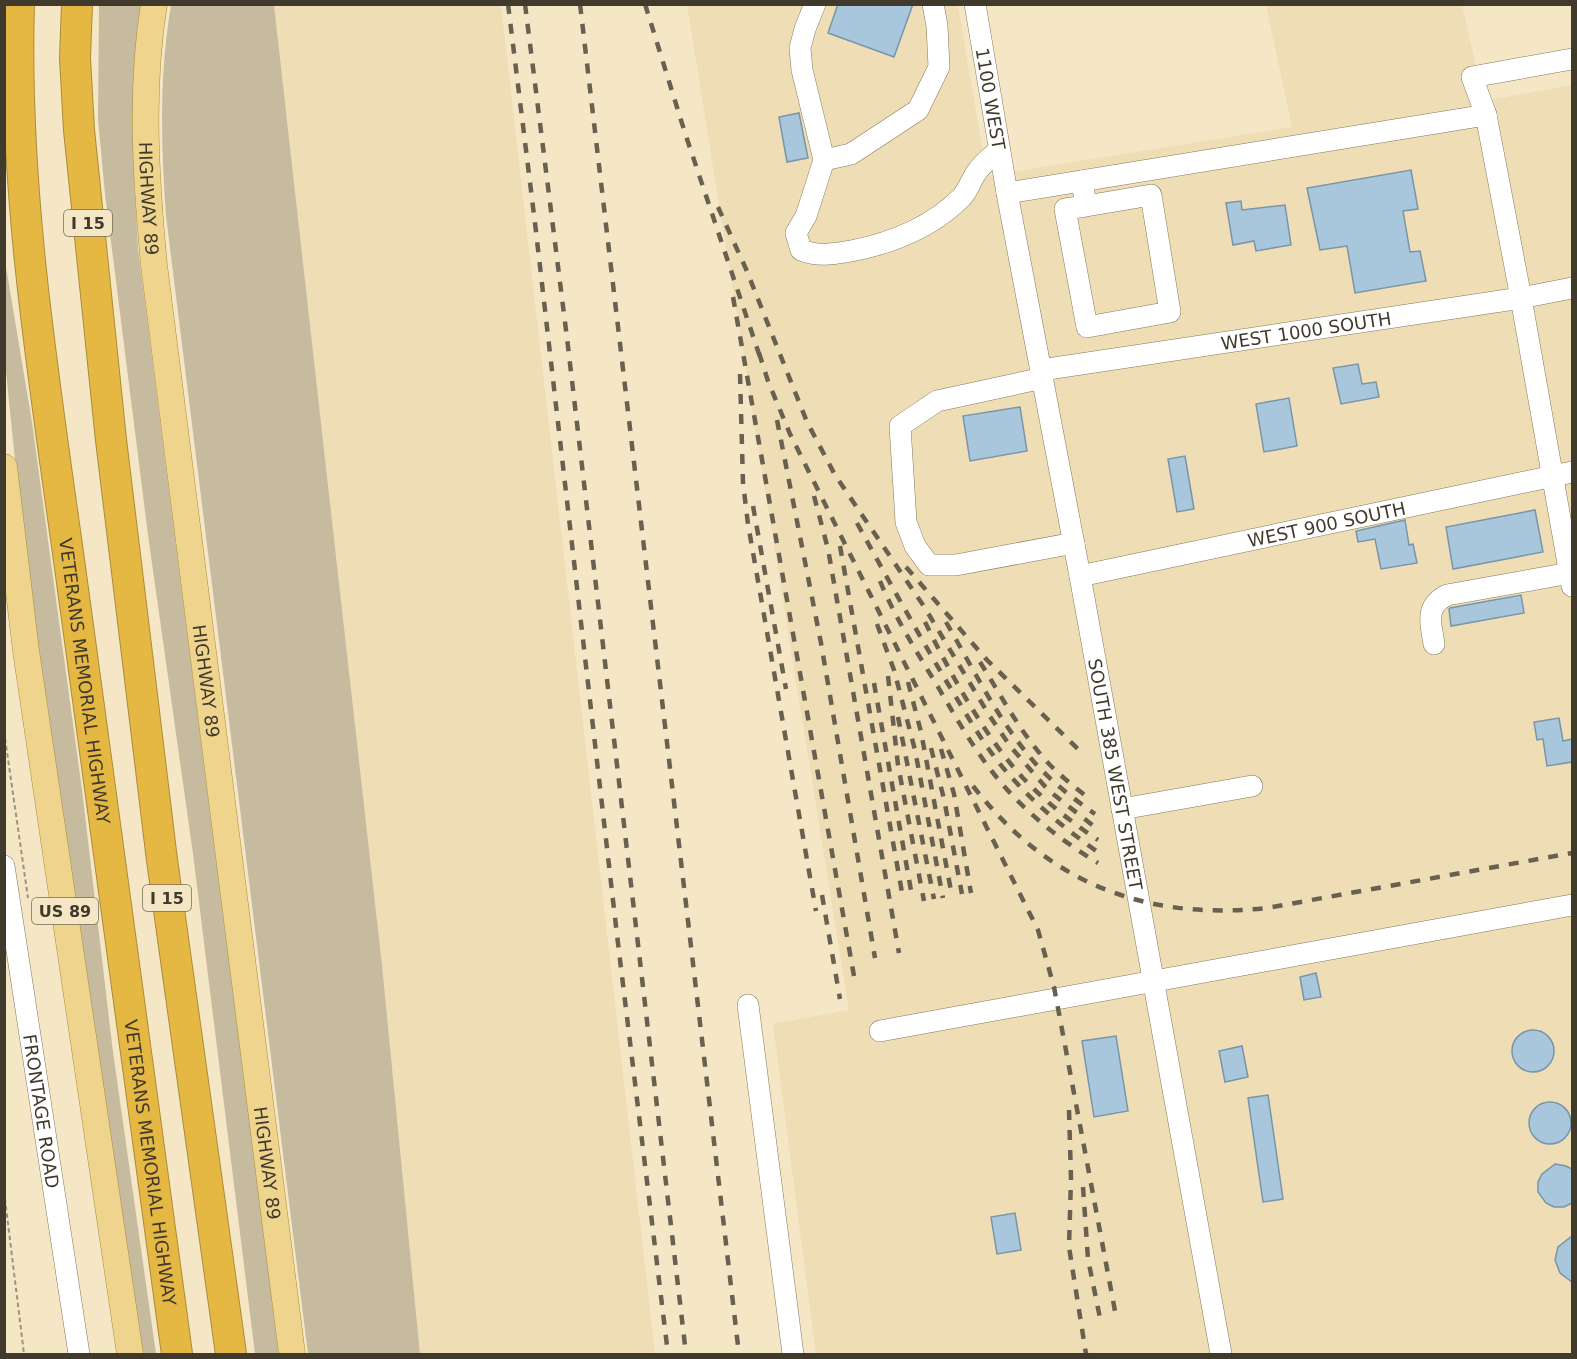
<svg xmlns="http://www.w3.org/2000/svg" width="1577" height="1359" viewBox="0 0 1577 1359" font-family="'DejaVu Sans',sans-serif">
  <rect width="100%" height="100%" fill="#f5e7c6"/>
  <path fill="#eeddb5" d="M 274,5 L 501,5 L 655,1354 L 420,1354 L 382,965 Z
    M 687,5 L 958,5 L 987,176 L 1292,127 L 1266,5 L 1462,5 L 1484,101 L 1572,85 L 1572,1354 L 816,1354 L 773,1024 L 849,1010 Z"/>
  <path fill="#c7bb9f" d="M 99,5 L 143,5 L 134,105 L 134,179 L 138,248 L 279,1354 L 255,1354 L 193,854 L 148,535 L 105,194 L 98,119 Z
    M 171,5 L 274,5 L 382,965 L 420,1354 L 308,1354 L 166,216 C 161,145 159,75 171,5 Z
    M 4,255 L 32,422 L 58,614 L 82,790 L 113,1052 L 156,1354 L 139,1354 L 23,538 L 5,362 Z"/>
  <path fill="#a8c6dc" stroke="#7895aa" stroke-width="1.5" d="M 838,4 L 913,4 L 894,57 L 828,33 Z
    M 799,113 L 808,158 L 787,162 L 779,117 Z
    M 1411,170 L 1418,209 L 1403,211 L 1410,252 L 1420,251 L 1426,281 L 1355,293 L 1347,246 L 1320,250 L 1307,188 Z
    M 1241,201 L 1242,210 L 1285,205 L 1291,245 L 1256,251 L 1254,241 L 1233,245 L 1226,203 Z
    M 1358,364 L 1362,384 L 1376,382 L 1379,397 L 1341,404 L 1333,368 Z
    M 1289,398 L 1297,446 L 1264,452 L 1256,404 Z
    M 1020,407 L 1027,451 L 970,461 L 963,416 Z
    M 1185,456 L 1194,509 L 1177,512 L 1168,459 Z
    M 1535,510 L 1543,552 L 1453,569 L 1446,527 Z
    M 1405,520 L 1409,545 L 1413,544 L 1417,563 L 1381,569 L 1375,539 L 1358,542 L 1356,531 Z
    M 1521,595 L 1524,613 L 1451,626 L 1449,609 L 1450,608 Z
    M 1559,718 L 1563,741 L 1572,739 L 1572,762 L 1547,766 L 1543,739 L 1537,740 L 1534,722 Z
    M 1316,973 L 1321,997 L 1304,1000 L 1300,977 Z
    M1512 1051a21 21 0 1 1 42 0a21 21 0 1 1-42 0Z
    M 1116,1036 L 1128,1111 L 1094,1117 L 1082,1041 Z
    M 1242,1046 L 1248,1077 L 1225,1082 L 1219,1051 Z
    M 1268,1095 L 1283,1199 L 1263,1202 L 1248,1098 Z
    M1529 1123a21 21 0 1 1 42 0a21 21 0 1 1-42 0Z
    M 1555,1164 L 1566,1166 L 1572,1169 L 1572,1203 L 1564,1207 L 1554,1207 L 1546,1203 L 1538,1192 L 1538,1182 L 1542,1174 Z
    M 1015,1213 L 1021,1250 L 997,1254 L 991,1217 Z
    M 1572,1236 L 1572,1282 L 1560,1273 L 1555,1260 L 1558,1247 Z"/>
  <g fill="none" stroke-linecap="round" stroke-linejoin="round">
    <defs>
      <g id="minor">
        <path d="M 815,4 L 805,29 L 800,48 L 802,70 L 824,160 L 806,216 L 796,233 L 801,250 C 818,257 833,254 851,251 C 893,243 931,228 962,197 C 968,190 971,181 976,173 C 982,164 991,157 999,150"/>
        <path id="s1" d="M 975,4 L 1007,193 L 1080,576 L 1221,1354"/>
        <path d="M 1572,59 L 1472,77 L 1486,115 L 1521,298 L 1572,586"/>
        <path d="M 824,160 L 851,154 L 918,110 L 939,67 L 937,26 L 933,4"/>
        <path d="M 1082,181 L 1086,206 L 1065,209 L 1087,327 L 1170,312 L 1151,195 L 1086,206"/>
        <path d="M 1007,193 L 1486,115"/>
        <path id="s2" d="M 1041,370 L 1521,298 L 1572,288"/>
        <path d="M 1043,378 L 937,401 L 900,426 L 906,522 L 915,546 L 929,565 L 956,565 L 1074,543"/>
        <path id="s3" d="M 1080,576 L 1572,472"/>
        <path d="M 1434,644 C 1431,623 1424,607 1447,595 L 1570,573"/>
        <path d="M 1122,809 L 1252,786"/>
        <path id="s4" d="M 4,866 L 79,1354"/>
        <path d="M 748,1005 L 793,1354"/>
        <path d="M 880,1031 L 1572,905"/>
      </g>
      <g id="major">
        <path id="s5" d="M 154,4 C 140,90 146,180 154,265 L 292,1354"/>
        <path d="M 4,467 L 26,651 L 130,1354"/>
      </g>
      <g id="highway">
        <path id="s6" d="M 19,4 C 13,198 46,391 72,582 C 106,840 142,1097 177,1354"/>
        <path d="M 77,4 L 75,58 L 79,130 L 111,440 L 162,860 L 231,1354"/>
      </g>
    </defs>
    <use href="#minor" stroke="#85785b" stroke-width="22"/>
    <use href="#major" stroke="#ab8c3b" stroke-width="27"/>
    <use href="#highway" stroke="#ab8c3b" stroke-width="32"/>
    <path stroke="#9d937c" stroke-width="2" stroke-dasharray="4.5 3" stroke-linecap="butt" d="M 4,731 L 28,898
      M 4,1191 L 24,1354"/>
    <use href="#minor" stroke="#fff" stroke-width="21"/>
    <use href="#major" stroke="#efd48e" stroke-width="26"/>
    <use href="#highway" stroke="#e5b843" stroke-width="30"/>
    <path stroke="#69614f" stroke-width="4.5" stroke-dasharray="10 10" stroke-linecap="butt" d="M 508,4 L 535,223 L 617,935 L 668,1354
      M 525,4 L 567,338 L 686,1354
      M 580,4 L 739,1354
      M 645,4 L 685,133 L 761,360
      M 718,207 L 746,269 L 807,422 L 835,475 L 925,608 L 989,715 L 1010,746 L 1048,790 L 1096,828
      M 733,297 L 854,976
      M 759,353 L 768,381 L 790,434 L 1038,930 L 1054,987 L 1115,1311
      M 740,374 L 743,483 L 748,524 L 816,911
      M 777,420 L 821,643 L 875,958
      M 814,496 L 828,549 L 899,953
      M 753,506 L 786,689
      M 857,523 C 886,576 915,628 945,679 C 966,713 985,749 1012,778 C 1038,807 1067,830 1099,853
      M 840,546 L 903,898
      M 906,567 L 987,660 L 1081,752
      M 880,581 C 894,615 913,646 932,677 C 952,710 970,744 994,774 C 1023,811 1059,839 1098,863
      M 925,622 C 950,673 985,737 1023,778 C 1046,802 1071,822 1098,840
      M 946,622 C 974,670 999,722 1035,763 C 1053,783 1074,799 1095,814
      M 877,624 L 894,670 L 915,750 L 943,898
      M 980,662 C 1002,697 1021,734 1050,765 C 1063,778 1077,789 1092,801
      M 888,676 L 898,765 L 924,901
      M 908,682 L 921,732 L 952,896
      M 874,683 L 912,896
      M 898,717 L 934,899
      M 931,748 L 944,799 L 962,894
      M 941,749 L 954,794 L 971,893
      M 973,786 C 1048,883 1145,921 1267,908 L 1572,853
      M 822,895 L 840,999
      M 1069,1110 L 1071,1178 L 1069,1247 L 1086,1354
      M 1083,1187 L 1088,1259 L 1101,1323"/>
  </g>
  <g text-anchor="middle" dominant-baseline="central" stroke-width="6" stroke-linejoin="round" paint-order="stroke">
    <g fill="#f5e7c6" stroke="#766e5b" stroke-width="1.5">
      <rect x="64" y="210" width="48" height="26" rx="4.5"/>
      <rect x="143" y="885" width="48" height="26" rx="4.5"/>
      <rect x="32" y="898" width="66" height="26" rx="4.5"/>
    </g>
    <g font-size="16" font-weight="bold" fill="#403a2d">
      <text x="88" y="223">I 15</text>
      <text x="167" y="898">I 15</text>
      <text x="65" y="911">US 89</text>
    </g>
    <g font-size="18" fill="#403a2d" stroke="#f5e7c6">
      <text stroke="none"><textPath href="#s1" startOffset="96">1100 WEST</textPath></text>
      <text stroke="none"><textPath href="#s5" startOffset="195">HIGHWAY 89</textPath></text>
      <text stroke="none"><textPath href="#s2" startOffset="268">WEST 1000 SOUTH</textPath></text>
      <text stroke="none"><textPath href="#s3" startOffset="252">WEST 900 SOUTH</textPath></text>
      <text stroke="none"><textPath href="#s5" startOffset="681">HIGHWAY 89</textPath></text>
      <text stroke="none"><textPath href="#s6" startOffset="681">VETERANS MEMORIAL HIGHWAY</textPath></text>
      <text stroke="none"><textPath href="#s1" startOffset="783">SOUTH 385 WEST STREET</textPath></text>
      <text stroke="none"><textPath href="#s4" startOffset="248">FRONTAGE ROAD</textPath></text>
      <text stroke="none"><textPath href="#s6" startOffset="1167">VETERANS MEMORIAL HIGHWAY</textPath></text>
      <text stroke="none"><textPath href="#s5" startOffset="1167">HIGHWAY 89</textPath></text>
    </g>
  </g>
  <rect width="1577" height="1359" fill="none" stroke="#403a2d" stroke-width="12"/>
</svg>
